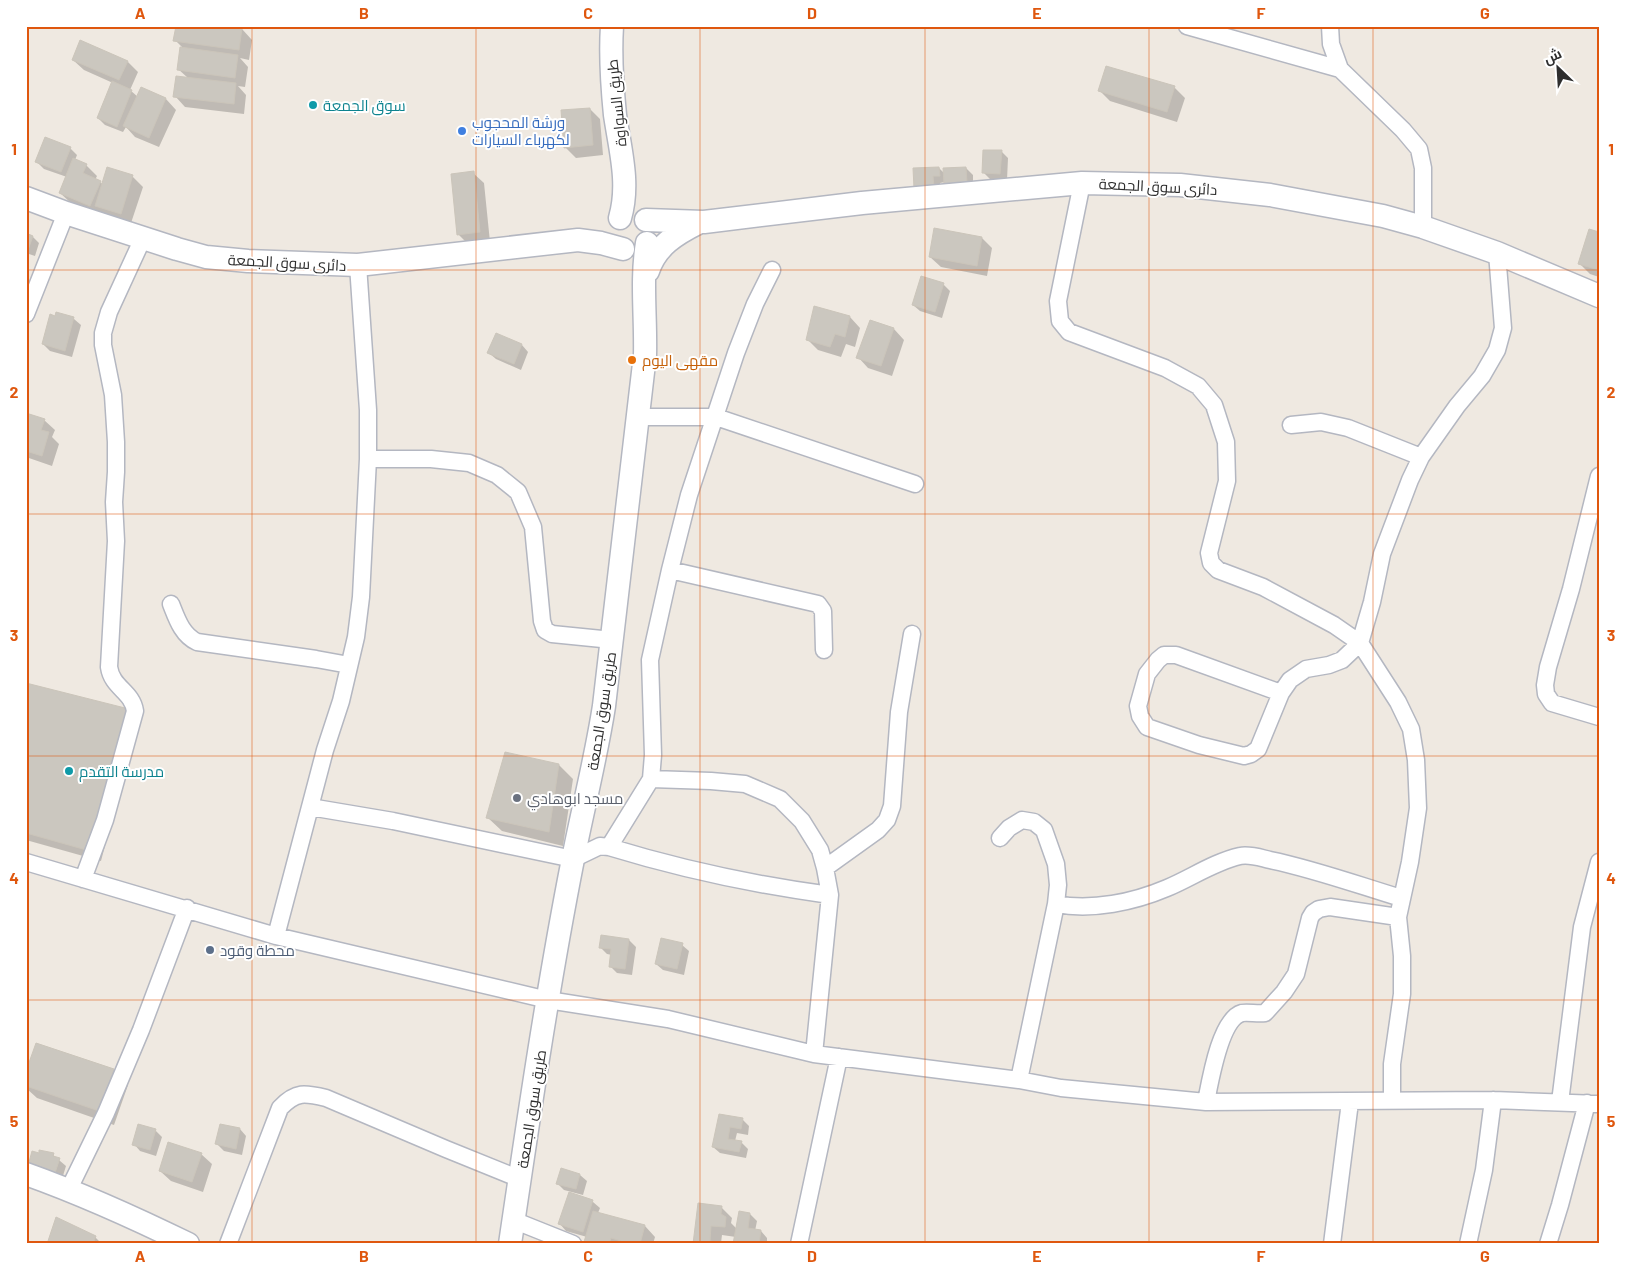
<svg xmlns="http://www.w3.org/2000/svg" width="1625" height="1270" viewBox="0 0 1625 1270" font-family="Barlow,Cairo,sans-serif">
  <rect width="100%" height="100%" fill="#efe9e1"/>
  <path fill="#0003" d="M 242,29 L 252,40 L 249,60 L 240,58 L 248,67 L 245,87 L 238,86 L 246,95 L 244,114 L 185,107 L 175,96 L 188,78 L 178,69 L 182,47 L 175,40 Z
    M 73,60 L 128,62 L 138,72 L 130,90 L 138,97 L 142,89 L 166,99 L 176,110 L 159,147 L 135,137 L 126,127 L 123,132 L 105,125 L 98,118 L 113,83 L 84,70 Z
    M 1174,87 L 1185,98 L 1177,122 L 1110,101 L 1100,91 Z
    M 590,109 L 600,119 L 603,155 L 576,158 L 565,147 Z
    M 70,148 L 77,155 L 75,160 L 86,165 L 97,176 L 95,180 L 103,184 L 132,176 L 143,187 L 131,223 L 107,216 L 102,212 L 101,216 L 71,203 L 60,193 L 67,177 L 44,169 L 37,162 Z
    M 1001,151 L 1008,158 L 1007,180 L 990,179 L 984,173 Z
    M 939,168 L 945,174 L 966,168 L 973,175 L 973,190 L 945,182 L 940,183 L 940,194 L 915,187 Z
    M 473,173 L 484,183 L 490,242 L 469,245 L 458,234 Z
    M 935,229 L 982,238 L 992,248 L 987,276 L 941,267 L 930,257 Z
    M 26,234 L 33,237 L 39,243 L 35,256 L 26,253 Z
    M 1599,234 L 1599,277 L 1590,274 L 1580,264 Z
    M 943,284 L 950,291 L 942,318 L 920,311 L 913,305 Z
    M 815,307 L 850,317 L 860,328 L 855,347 L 846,344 L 841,357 L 818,350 L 808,340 Z
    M 57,314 L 74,319 L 81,325 L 72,357 L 50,351 L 43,344 Z
    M 870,322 L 894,329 L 904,340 L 892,376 L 868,368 L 858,357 Z
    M 497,335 L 522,345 L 528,352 L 521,370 L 496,359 L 489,353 Z
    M 26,414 L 44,420 L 55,430 L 52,437 L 59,444 L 52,466 L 26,457 Z
    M 26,684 L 138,721 L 101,861 L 26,840 Z
    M 559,765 L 573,779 L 563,846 L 502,831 L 487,817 Z
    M 602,936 L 629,940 L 636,947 L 632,975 L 617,973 L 610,966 L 612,955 L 607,954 L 600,947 Z
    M 682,945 L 689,951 L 684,975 L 663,970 L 656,964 Z
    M 37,1044 L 113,1071 L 128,1085 L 114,1125 L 37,1098 L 26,1088 L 26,1074 Z
    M 720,1115 L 743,1120 L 749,1126 L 748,1135 L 737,1133 L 735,1141 L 741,1142 L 748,1149 L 746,1158 L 720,1153 L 713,1147 Z
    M 240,1129 L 246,1136 L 242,1155 L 224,1151 L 217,1144 Z
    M 155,1130 L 162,1137 L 156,1156 L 140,1151 L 134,1144 Z
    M 201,1154 L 212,1164 L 203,1192 L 171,1181 L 160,1171 Z
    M 53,1155 L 66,1166 L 62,1179 L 36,1172 Z
    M 580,1175 L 587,1181 L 583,1195 L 564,1190 L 558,1184 Z
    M 570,1194 L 593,1202 L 600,1208 L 598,1213 L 645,1226 L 655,1237 L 653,1244 L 588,1244 L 586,1242 L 587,1237 L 566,1231 L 560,1224 Z
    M 721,1207 L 732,1218 L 731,1223 L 737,1229 L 750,1214 L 757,1221 L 755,1231 L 761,1231 L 767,1238 L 767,1244 L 735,1244 L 736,1237 L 722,1235 L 721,1243 L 694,1244 Z
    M 95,1237 L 102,1244 L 49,1244 Z"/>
  <path fill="#cbc7bf" stroke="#cbc5ba" d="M 176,26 L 232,26 L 242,28 L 239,50 L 173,41 Z
    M 80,40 L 128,61 L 119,80 L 72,60 Z
    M 180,47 L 238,55 L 235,78 L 177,70 Z
    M 1106,66 L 1175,86 L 1167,112 L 1098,91 Z
    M 176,76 L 236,83 L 234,104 L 173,97 Z
    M 112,81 L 132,90 L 117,127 L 97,118 Z
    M 141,87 L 166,98 L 149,138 L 123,126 Z
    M 590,108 L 593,145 L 564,148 L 561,110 Z
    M 45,137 L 71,147 L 61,172 L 35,162 Z
    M 983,150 L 1002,150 L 1000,174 L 982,173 Z
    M 73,158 L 87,164 L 83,173 L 101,181 L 90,206 L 59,193 Z
    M 107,167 L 133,175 L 121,214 L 95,206 Z
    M 939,167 L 940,176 L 933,176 L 934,187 L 914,188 L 913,168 Z
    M 966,167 L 967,183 L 944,185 L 943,168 Z
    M 474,171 L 480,232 L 457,235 L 451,174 Z
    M 934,228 L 982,237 L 977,266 L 929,257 Z
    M 1589,229 L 1599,232 L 1599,270 L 1578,264 Z
    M 26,233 L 33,236 L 28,250 L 26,249 Z
    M 921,276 L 944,283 L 935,312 L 912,305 Z
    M 814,306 L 850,316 L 845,337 L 835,334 L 830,347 L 806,340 Z
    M 56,312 L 74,317 L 65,351 L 42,344 L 50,314 L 55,316 Z
    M 870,320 L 894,328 L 881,366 L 856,358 Z
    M 496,333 L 522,344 L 514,364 L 487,353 Z
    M 26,413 L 45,419 L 41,430 L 49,432 L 42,456 L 26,451 Z
    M 26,683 L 129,709 L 90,851 L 26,833 Z
    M 505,752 L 559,764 L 549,832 L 486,818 Z
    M 601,935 L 629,939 L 625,969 L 609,967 L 611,949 L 599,948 Z
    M 661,938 L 683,943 L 677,969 L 655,964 Z
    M 36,1043 L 114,1069 L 99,1111 L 26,1086 L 26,1071 Z
    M 719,1114 L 743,1118 L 741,1129 L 730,1127 L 728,1139 L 742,1141 L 739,1152 L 712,1147 Z
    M 138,1124 L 156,1129 L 150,1150 L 132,1145 Z
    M 220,1124 L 240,1128 L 236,1149 L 215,1144 Z
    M 168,1142 L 202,1153 L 192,1182 L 159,1171 Z
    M 39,1150 L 54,1153 L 53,1156 L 60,1158 L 55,1173 L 28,1166 L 32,1151 L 39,1153 Z
    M 561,1168 L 580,1174 L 576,1189 L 556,1184 Z
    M 569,1192 L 593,1200 L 583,1232 L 558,1224 Z
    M 698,1203 L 722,1206 L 721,1214 L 726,1217 L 725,1227 L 711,1226 L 710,1241 L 728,1244 L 693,1244 Z
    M 593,1211 L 645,1225 L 640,1244 L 620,1244 L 621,1241 L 611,1238 L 609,1244 L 591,1244 L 584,1242 Z
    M 739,1211 L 750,1213 L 748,1228 L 761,1230 L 759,1244 L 733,1244 Z
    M 56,1217 L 96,1236 L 93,1244 L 47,1244 Z"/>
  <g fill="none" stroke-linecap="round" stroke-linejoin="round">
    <defs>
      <path id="street" d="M 1187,26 L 1340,69
        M 1330,26 L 1331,44 L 1340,69 L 1403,130 L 1419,149 L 1423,168 L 1423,227
        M 1082,183 L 1058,301 L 1060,321 L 1069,332 L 1165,368 L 1198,386 L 1214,405 L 1226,442 L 1227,481 L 1209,553 L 1211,563 L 1218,570 L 1263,587 L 1334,625 L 1360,643 L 1398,702 L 1411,729 L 1416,760 L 1418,808 L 1410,862 L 1398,917 L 1402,956 L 1402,994 L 1392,1064 L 1392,1100
        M 772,270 L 755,304 L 736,353 L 689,495 L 670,570 L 650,660 L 653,755 L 651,779 L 711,781 L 745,784 L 780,799 L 802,821 L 820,850 L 825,868 L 830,895 L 814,1054
        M 26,314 L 66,213
        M 638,417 L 716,417 L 915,484
        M 1291,425 L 1321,422 L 1348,428 L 1421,457
        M 368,459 L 431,459 L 469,463 L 497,475 L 518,492 L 533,527 L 542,621 L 545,630 L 552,634 L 612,640
        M 1599,476 L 1571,589 L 1548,667 L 1545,685 L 1546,694 L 1552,703 L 1599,717
        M 670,570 L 818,604 L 823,611 L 824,650
        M 171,604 C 177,619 182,635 197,642 L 316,659 L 349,665
        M 1164,655 L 1176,655 L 1281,693 L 1258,749 L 1251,754 L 1244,756 L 1199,745 L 1147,727 L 1140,716 L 1138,706 L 1147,674 L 1158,660 Z
        M 1281,693 L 1290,680 L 1306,669 L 1329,665 L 1342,660 L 1360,643 L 1372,602 L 1382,554 L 1410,480 L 1421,457 L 1457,406 L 1482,376 L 1497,350 L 1503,328 L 1497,253
        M 310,807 L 393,821 L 573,859 L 600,846 L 609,847 L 651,779
        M 1000,838 L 1009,828 L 1022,820 L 1034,822 L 1044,830 L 1056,864 L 1058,885 L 1056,904
        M 609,847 C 681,869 756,885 830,895
        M 26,862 L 276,936 L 548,1000 L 668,1019 L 814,1054 L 1019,1080 L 1061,1088 L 1206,1102 L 1493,1100 L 1599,1104
        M 825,868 L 878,830 L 887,820 L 892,806 L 899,712 L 912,634
        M 83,879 L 105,820 L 135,711 C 132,691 112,688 109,667 L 116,541 L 114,502 L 116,472 L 116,442 L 113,395 L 103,345 L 103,333 L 109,312 L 143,238
        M 276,936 L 325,750 L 341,701 L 356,637 L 361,597 L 368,459 L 368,410 L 358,265
        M 1019,1080 L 1056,904 C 1092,911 1134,902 1167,888 C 1191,878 1214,862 1240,856 C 1250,854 1261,858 1270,860 C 1314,869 1358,885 1401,898
        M 1206,1102 C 1210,1082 1220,1019 1242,1013 C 1248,1012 1258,1014 1265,1013 L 1284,992 L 1296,974 L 1310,918 L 1313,913 L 1319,909 L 1330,907 L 1398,917
        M 1560,1102 L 1582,927 L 1599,862
        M 69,1189 L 106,1113 L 141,1030 L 187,908
        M 513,1220 L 573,1244
        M 228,1244 L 280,1108 C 296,1091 305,1093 326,1098 L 446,1149 L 520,1179
        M 799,1244 L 839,1057
        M 1332,1244 L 1350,1102
        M 1468,1244 L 1484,1170 L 1493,1100
        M 1548,1244 L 1560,1205 L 1587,1103"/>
      <path id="secondary" d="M 612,26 C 610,56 612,85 615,115 C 620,149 630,184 620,218
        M 26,198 L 66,213 L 177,249 L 206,257 L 248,261 L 358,265 L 578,240 L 601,243 L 623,249
        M 646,220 L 704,222 L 862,203 L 1082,183 L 1180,185 L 1270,195 L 1383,216 L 1423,227 L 1497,253 L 1599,296
        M 648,271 C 656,246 676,234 698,223
        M 26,1174 C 82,1194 135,1218 188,1244
        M 510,1244 C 529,1115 548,986 573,859 C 583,808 596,758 604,706 L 645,355 C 646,318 641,280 647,243"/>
    </defs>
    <use href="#street" stroke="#b4b7c1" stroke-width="19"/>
    <use href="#secondary" stroke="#b4b7c1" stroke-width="25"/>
    <use href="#street" stroke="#fff" stroke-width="16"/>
    <use href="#secondary" stroke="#fff" stroke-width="22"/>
  </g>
  <path fill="none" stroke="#df570e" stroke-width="1" stroke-opacity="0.55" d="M 252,26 L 252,1244M 476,26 L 476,1244M 700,26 L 700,1244M 925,26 L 925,1244M 1149,26 L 1149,1244M 1373,26 L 1373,1244M 26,270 L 1599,270M 26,514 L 1599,514M 26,756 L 1599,756M 26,1000 L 1599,1000"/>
  <g fill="#0f9aa8" stroke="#fff" stroke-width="2">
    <circle cx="313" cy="105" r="5"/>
    <circle cx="69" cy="771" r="5"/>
  </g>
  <circle fill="#3f7fe0" stroke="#fff" stroke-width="2" cx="462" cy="131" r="5"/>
  <circle fill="#e8710a" stroke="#fff" stroke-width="2" cx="632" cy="360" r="5"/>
  <circle fill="#6b7280" stroke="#fff" stroke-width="2" cx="517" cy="798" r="5"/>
  <circle fill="#5c6f8a" stroke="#fff" stroke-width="2" cx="210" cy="950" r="5"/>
  <g text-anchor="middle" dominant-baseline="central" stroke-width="4" stroke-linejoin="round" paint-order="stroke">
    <g font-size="15" fill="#2e2e2e" stroke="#fff">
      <text transform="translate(616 103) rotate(-96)">طريق السواوة</text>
      <text transform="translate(1158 186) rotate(3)">دائرى سوق الجمعة</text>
      <text transform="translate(287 262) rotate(3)">دائرى سوق الجمعة</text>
      <text transform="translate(601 711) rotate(-81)">طريق سوق الجمعة</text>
      <text transform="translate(531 1109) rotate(-81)">طريق سوق الجمعة</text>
    </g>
    <g font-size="15" fill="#0d838f" stroke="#fff" text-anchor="start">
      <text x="323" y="105">سوق الجمعة</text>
      <text x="79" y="771">مدرسة التقدم</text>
    </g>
    <g font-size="15" fill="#366cbe" stroke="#fff" text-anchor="start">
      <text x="472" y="122">ورشة المحجوب<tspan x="472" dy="17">لكهرباء السيارات</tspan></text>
    </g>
    <g font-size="15" fill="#c56008" stroke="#fff" text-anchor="start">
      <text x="642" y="360">مقهى اليوم</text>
    </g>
    <g font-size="15" fill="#5b616d" stroke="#fff" text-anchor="start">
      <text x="527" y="798">مسجد ابوهادي</text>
    </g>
    <g font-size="15" fill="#4e5e75" stroke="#fff" text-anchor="start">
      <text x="220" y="950">محطة وقود</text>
    </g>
  </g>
  <rect width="1625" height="1270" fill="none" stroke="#ffffff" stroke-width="55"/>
  <g transform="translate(1558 68) rotate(335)" stroke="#ffffff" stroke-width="4" paint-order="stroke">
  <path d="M0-4L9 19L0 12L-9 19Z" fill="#2e2e2e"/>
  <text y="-8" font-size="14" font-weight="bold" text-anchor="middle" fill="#2e2e2e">ش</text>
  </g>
  <rect x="28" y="28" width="1570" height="1214" fill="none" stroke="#df570e" stroke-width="2"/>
  <g font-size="16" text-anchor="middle" font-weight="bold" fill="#df570e">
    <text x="140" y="19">A</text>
    <text x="364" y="19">B</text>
    <text x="588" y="19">C</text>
    <text x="812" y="19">D</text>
    <text x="1037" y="19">E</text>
    <text x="1261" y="19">F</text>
    <text x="1485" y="19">G</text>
    <text x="14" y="155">1</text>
    <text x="1611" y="155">1</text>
    <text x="14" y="398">2</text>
    <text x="1611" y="398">2</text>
    <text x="14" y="641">3</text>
    <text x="1611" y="641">3</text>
    <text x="14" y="884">4</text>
    <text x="1611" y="884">4</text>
    <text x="14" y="1127">5</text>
    <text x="1611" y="1127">5</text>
    <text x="140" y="1262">A</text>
    <text x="364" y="1262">B</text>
    <text x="588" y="1262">C</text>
    <text x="812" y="1262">D</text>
    <text x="1037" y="1262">E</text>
    <text x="1261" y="1262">F</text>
    <text x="1485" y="1262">G</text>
  </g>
</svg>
